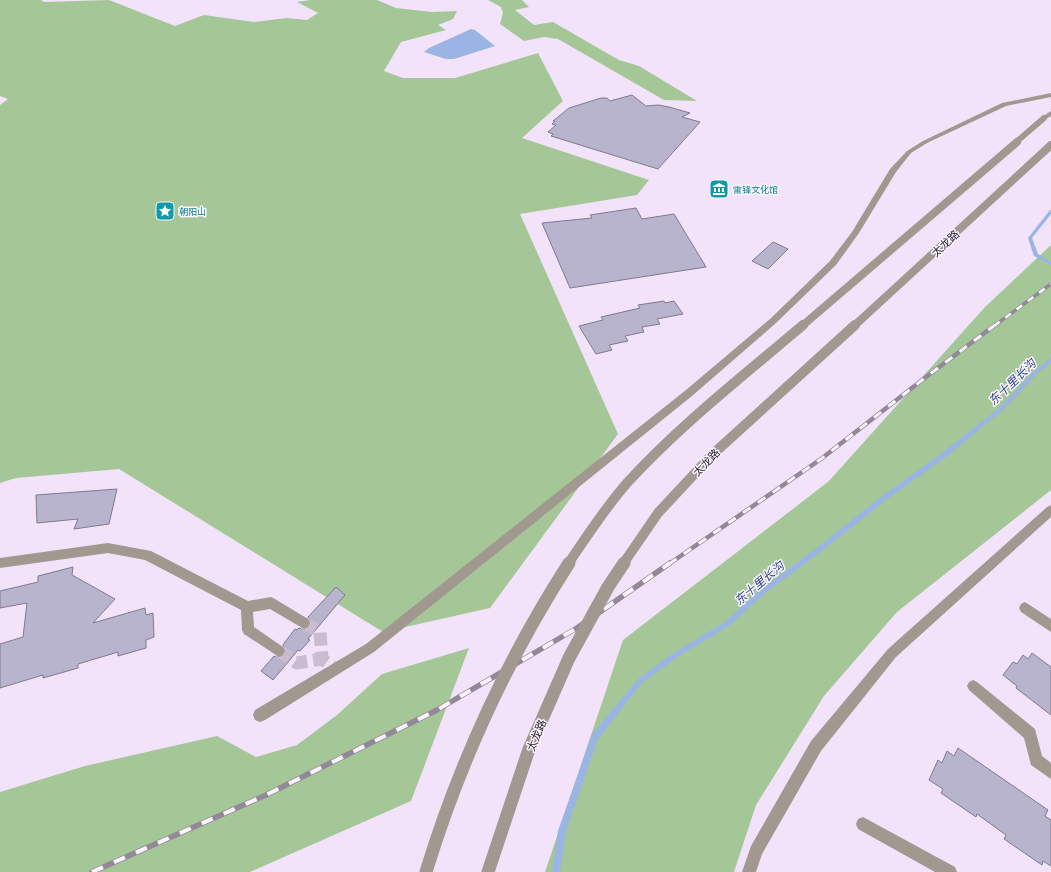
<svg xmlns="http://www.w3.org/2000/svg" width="1051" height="872" viewBox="0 0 1051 872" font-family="'Noto Sans','Noto Sans SC',sans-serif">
  <rect width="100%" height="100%" fill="#f3e3fa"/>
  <path fill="#a5c798" d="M 0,0 L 41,0 L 44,2 L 109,0 L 175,26 L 204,15 L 254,22 L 287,18 L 307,20 L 318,13 L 297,2 L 310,0 L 377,0 L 396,8 L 432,12 L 457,11 L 453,19 L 438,25 L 446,30 L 401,42 L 384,71 L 403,78 L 455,78 L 538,53 L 563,101 L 522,138 L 649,180 L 637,195 L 520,214 L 618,434 L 490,608 L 383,632 L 119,469 L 16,478 L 0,483 L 0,105 L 8,99 L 0,96 Z
    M 488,0 L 522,0 L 529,7 L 515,10 L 534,25 L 553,22 L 619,60 L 639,66 L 697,101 L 664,100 L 558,39 L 544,37 L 524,41 L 500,24 L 503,13 L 501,7 Z
    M 1051,245 L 1051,490 L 897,612 L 824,696 L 756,805 L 734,872 L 545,872 L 623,640 L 829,481 L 985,307 Z
    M 469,648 L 411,801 L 250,872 L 0,872 L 0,792 L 85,766 L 217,736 L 256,757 L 297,745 L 337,715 L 382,674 Z"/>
  <path fill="#9ab4e4" d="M 471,29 L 475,30 L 495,46 L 454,59 L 446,59 L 424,52 L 429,48 Z"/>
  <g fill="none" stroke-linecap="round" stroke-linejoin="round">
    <path fill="#9ab4e4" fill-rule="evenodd" d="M 1050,210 L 1051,210 L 1051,214 L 1032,238 L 1038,254 L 1051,262 L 1051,265 L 1034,256 L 1028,238 Z
      M 1051,358 L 1051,363 L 1038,373 L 1004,409 L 946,457 L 886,500 L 818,554 L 764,594 L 729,626 L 679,656 L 642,683 L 598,739 L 566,831 L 560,872 L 552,872 L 558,831 L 592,734 L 638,679 L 675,652 L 725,622 L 760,590 L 814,550 L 882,496 L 942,453 L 1000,407 L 1034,371 Z"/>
  </g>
  <path fill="#b8b4cd" stroke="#7e7a91" d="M 632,95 L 646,106 L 658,105 L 669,107 L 690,113 L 682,117 L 700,122 L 658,169 L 551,136 L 553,134 L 548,132 L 556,125 L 552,124 L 555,121 L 553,121 L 569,108 L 601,98 L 607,98 L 610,101 Z
    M 636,208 L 642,219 L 674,214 L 706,267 L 570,288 L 542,223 L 592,218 L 590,215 Z
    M 773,242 L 788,249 L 768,269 L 752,261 Z
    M 664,301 L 665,303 L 674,301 L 683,314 L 657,319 L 660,324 L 642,327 L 644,332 L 625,336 L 628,341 L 609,345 L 612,350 L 596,354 L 579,326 L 603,320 L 601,317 L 640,308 L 638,305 Z
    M 117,489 L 109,524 L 74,529 L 78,519 L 37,523 L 36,495 Z
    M 73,567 L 72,575 L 115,599 L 93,623 L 145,608 L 146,615 L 153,613 L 154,637 L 146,640 L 146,648 L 118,656 L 118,652 L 78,664 L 78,668 L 43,678 L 43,675 L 0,688 L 0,644 L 23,637 L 27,603 L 0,608 L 0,591 L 38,582 L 38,576 Z
    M 336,587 L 345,595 L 308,639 L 310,640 L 300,651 L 298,650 L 273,680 L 261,671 L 274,656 L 280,658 L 284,656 L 286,652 L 283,645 L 285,642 L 295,629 L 297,630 L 299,628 L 305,630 L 309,628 L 311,622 L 308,617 Z
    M 1032,653 L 1051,667 L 1051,715 L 1016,688 L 1017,686 L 1003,675 L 1013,662 L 1017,664 L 1023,655 L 1028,659 Z
    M 958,748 L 1048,810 L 1045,816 L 1051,820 L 1051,866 L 1043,861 L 1042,865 L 1004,839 L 1006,835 L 977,814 L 976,817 L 941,793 L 943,789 L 929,780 L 938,760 L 942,763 L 947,751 L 954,756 Z"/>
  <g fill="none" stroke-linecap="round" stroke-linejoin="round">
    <path stroke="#cbbdd1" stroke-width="13" stroke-dasharray="13 6" stroke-linecap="butt" d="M 304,623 L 320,632 L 322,659 L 336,669
      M 279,651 L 297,663 L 322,659"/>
    <path fill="#a19890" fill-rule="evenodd" d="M 1051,505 L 1051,517 L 896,657 L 821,751 L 762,854 L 756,872 L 742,872 L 751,846 L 811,741 L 888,649 L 1047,507 Z"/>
    <path fill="#a19890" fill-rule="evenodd" d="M 1025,602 L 1051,619 L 1051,632 L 1021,612 L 1019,608 L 1021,604 Z
      M 973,680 L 977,682 L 1035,729 L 1042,756 L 1051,763 L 1051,779 L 1031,765 L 1024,738 L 969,690 L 967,686 L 969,682 Z
      M 863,817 L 955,867 L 957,872 L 935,872 L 858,829 L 856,824 L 858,819 Z"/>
    <path fill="#a19890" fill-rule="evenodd" d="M 1051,93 L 1051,97 L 1006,106 L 927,143 L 911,153 L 896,172 L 859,233 L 836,265 L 776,323 L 692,396 L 374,652 L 265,720 L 260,722 L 255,720 L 253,715 L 255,710 L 366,644 L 686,390 L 770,319 L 830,261 L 852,232 L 890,169 L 907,151 L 923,141 L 1002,103 Z
      M 108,543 L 151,551 L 248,601 L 271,597 L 275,599 L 308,619 L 310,623 L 308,627 L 304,629 L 270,609 L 253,612 L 254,627 L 283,647 L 285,651 L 283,655 L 279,657 L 244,634 L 242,630 L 241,610 L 145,560 L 108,553 L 0,568 L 0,558 Z"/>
    <path fill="#a19890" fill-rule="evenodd" d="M 1051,111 L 1051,116 L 1046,119 L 1042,119 L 1042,117 Z"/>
    <defs>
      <path id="rail-far2" d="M 994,326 L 1051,284"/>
      <path id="rail-far1" d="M 669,564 L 821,459 L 926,377 L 995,325"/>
      <path id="rail" d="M 92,872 L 266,795 L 437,710 L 577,628 L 670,563"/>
    </defs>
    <use href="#rail-far2" stroke="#938898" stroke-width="3.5"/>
    <use href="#rail-far1" stroke="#938898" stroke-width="4.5"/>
    <use href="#rail" stroke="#938898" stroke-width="5.5"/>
    <use href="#rail-far2" stroke="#fbf4fe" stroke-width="2.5" stroke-dasharray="7" stroke-linecap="butt"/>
    <use href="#rail-far1" stroke="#fbf4fe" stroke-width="3" stroke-dasharray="9" stroke-linecap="butt"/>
    <use href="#rail" stroke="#fbf4fe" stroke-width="4" stroke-dasharray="12" stroke-linecap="butt"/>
    <path stroke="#a19890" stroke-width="6" d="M 1015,143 L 1044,118"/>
    <path stroke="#a19890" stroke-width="8" d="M 802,326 L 1017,142
      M 854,326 L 1051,145"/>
    <path stroke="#a19890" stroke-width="10" d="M 568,564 C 587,536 605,508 627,483 C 680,425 743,376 803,325
      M 623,564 L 658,513 L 713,454 L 855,325"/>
    <path stroke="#a19890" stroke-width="13" d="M 426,872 C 459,764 508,658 569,563
      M 488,872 L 529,749 L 569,658 L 608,587 L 624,563"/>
  </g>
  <defs>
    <symbol id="museum-square" viewBox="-11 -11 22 22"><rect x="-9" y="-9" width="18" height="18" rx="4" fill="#0f9aa8" stroke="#fbf4fe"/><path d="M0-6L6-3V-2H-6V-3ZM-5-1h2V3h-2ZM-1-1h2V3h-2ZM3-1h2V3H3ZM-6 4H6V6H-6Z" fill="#fff"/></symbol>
    <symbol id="sight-square" viewBox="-11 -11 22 22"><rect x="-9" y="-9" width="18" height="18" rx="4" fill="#0f9aa8" stroke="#fbf4fe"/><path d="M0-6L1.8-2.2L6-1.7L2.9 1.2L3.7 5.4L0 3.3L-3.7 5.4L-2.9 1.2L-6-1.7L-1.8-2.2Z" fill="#fff"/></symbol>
  </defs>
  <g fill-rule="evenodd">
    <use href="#museum-square" x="708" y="178" width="22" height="22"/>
    <use href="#sight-square" x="154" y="200" width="22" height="22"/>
  </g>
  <g text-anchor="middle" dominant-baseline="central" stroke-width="3" stroke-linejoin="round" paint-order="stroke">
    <g font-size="9" fill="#0d838f" stroke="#fbf4fe" text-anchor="start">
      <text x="733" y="189">雷锋文化馆</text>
      <text x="179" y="211">朝阳山</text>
    </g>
    <g font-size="11" fill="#29232c" stroke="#fbf4fe">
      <text transform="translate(945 243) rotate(-43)">太龙路</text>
      <text transform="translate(706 462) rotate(-46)">太龙路</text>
      <text transform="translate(536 735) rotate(-67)">太龙路</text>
    </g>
    <g font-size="12" font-style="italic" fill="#2b4984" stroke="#fbf4fe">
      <text transform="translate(1012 382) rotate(-44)">东十里长沟</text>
      <text transform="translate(759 583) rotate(-40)">东十里长沟</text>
    </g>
  </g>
</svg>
